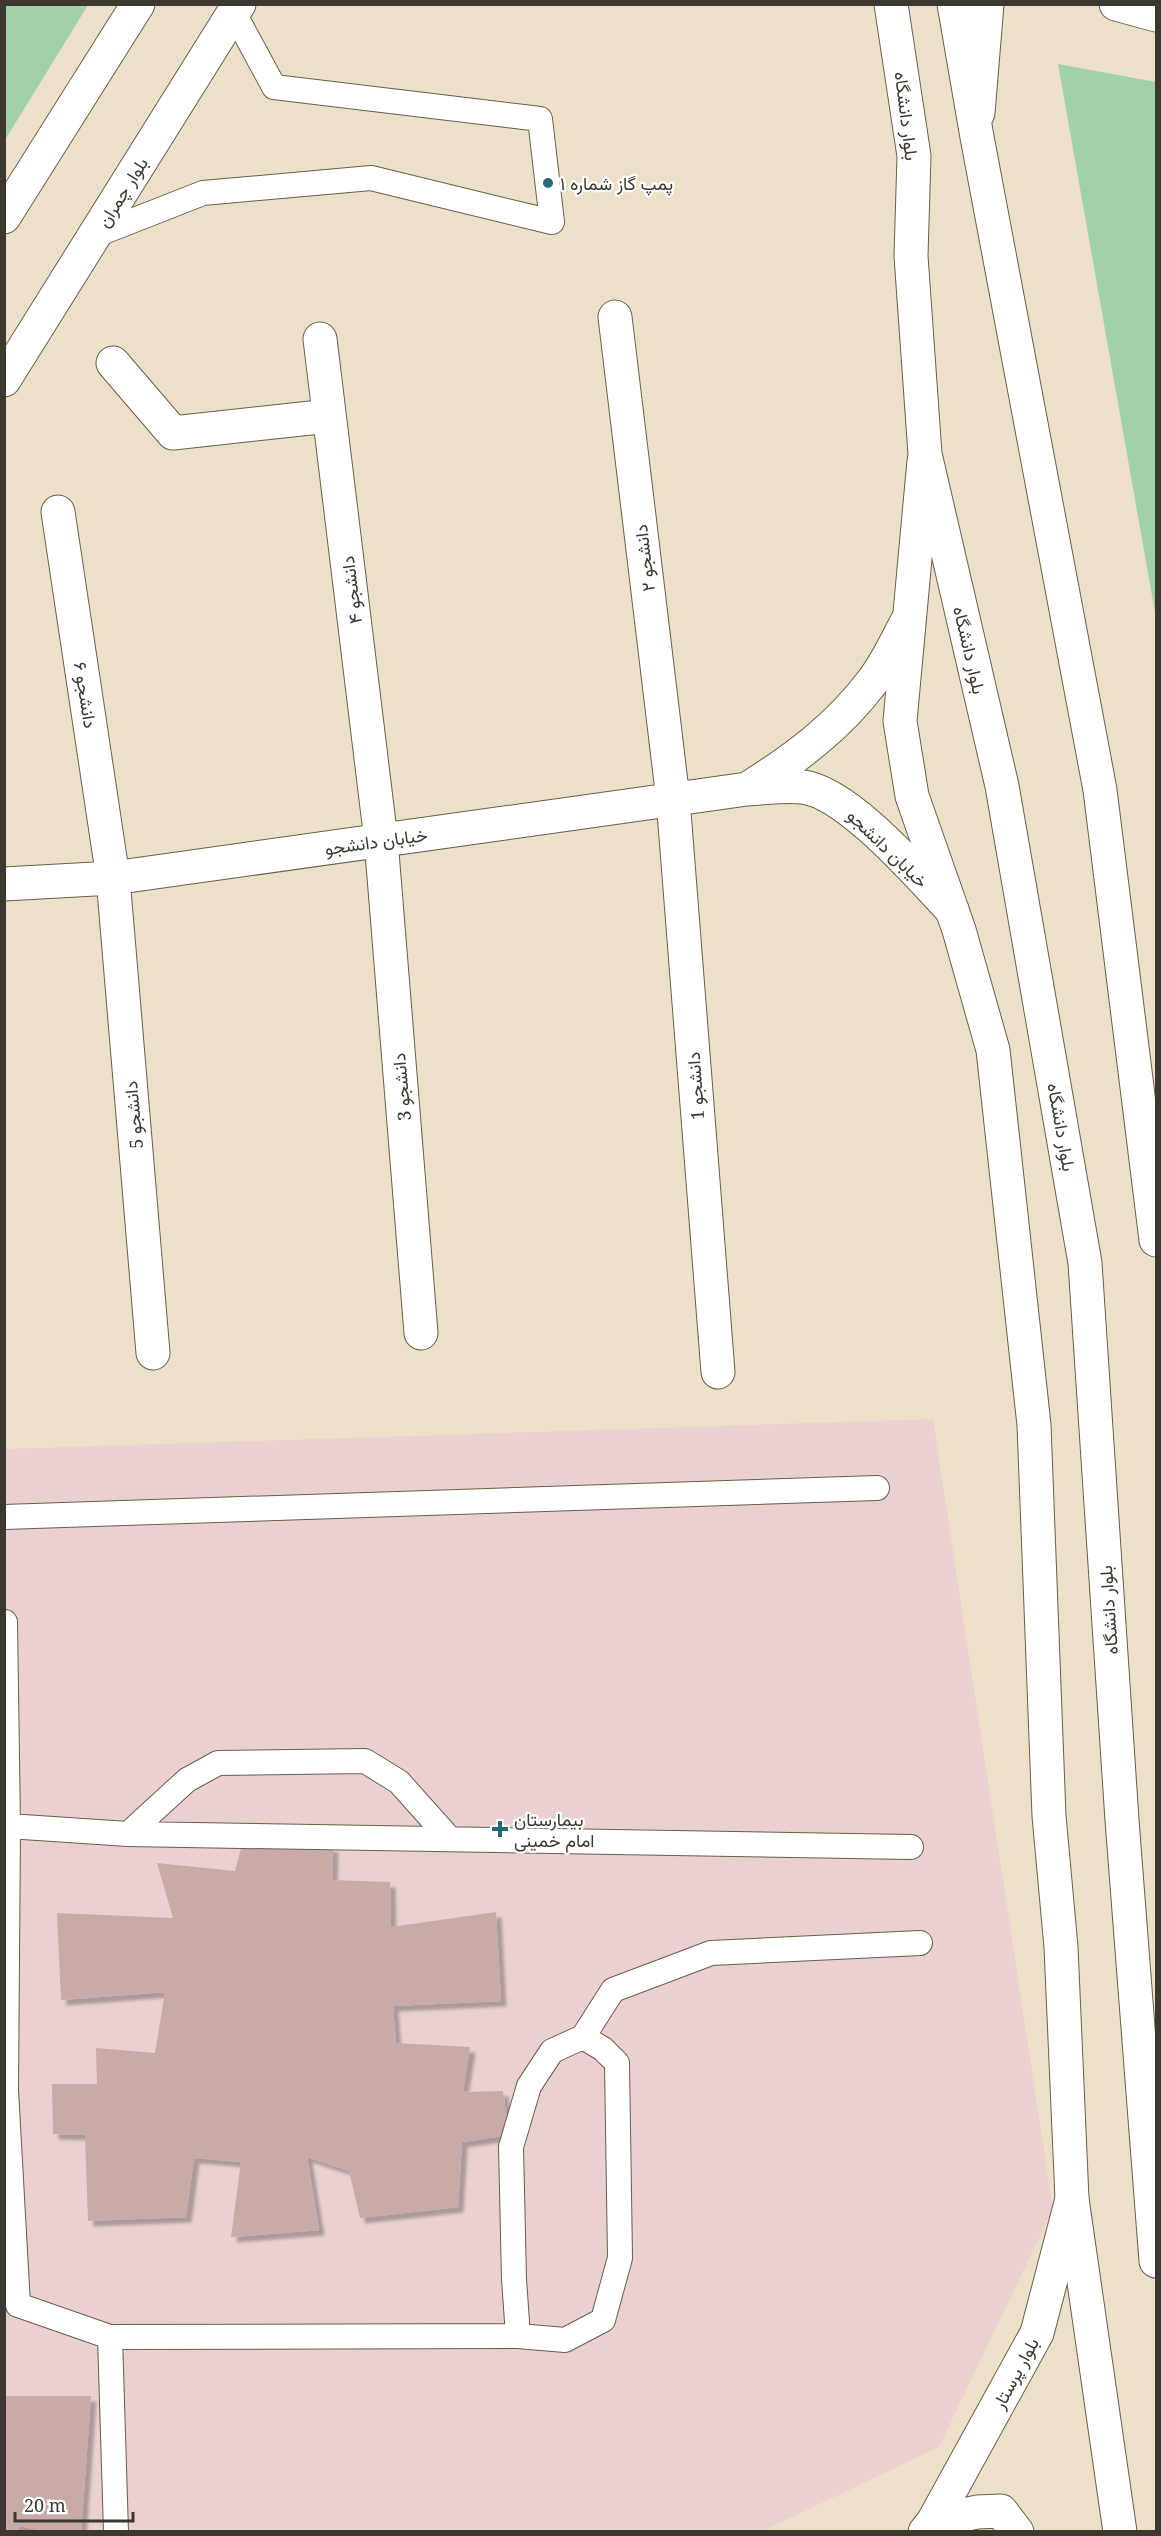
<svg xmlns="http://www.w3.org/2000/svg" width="1161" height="2536" viewBox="0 0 1161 2536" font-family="'Noto Serif',Vazirmatn,serif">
  <defs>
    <filter id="shadow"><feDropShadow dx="5.5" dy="5.5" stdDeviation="1.5" flood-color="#0004"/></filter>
  </defs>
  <rect width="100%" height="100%" fill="#ece1c8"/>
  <path fill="#ebd0d0" d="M 933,1419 L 1053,2209 L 939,2447 L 763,2531 L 5,2531 L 4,1449 Z"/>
  <path fill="#a1d1a6" d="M 5,4 L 88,5 L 5,140 L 4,5 Z
    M 1058,64 L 1156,82 L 1156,618 Z"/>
  <path fill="#c8aba8" filter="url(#shadow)" d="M 244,1837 L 333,1847 L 332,1880 L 390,1882 L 391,1927 L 496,1912 L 501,2001 L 393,2006 L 396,2043 L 470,2047 L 463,2092 L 503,2091 L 509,2135 L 462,2142 L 458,2207 L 360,2218 L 349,2171 L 307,2157 L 319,2230 L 231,2237 L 241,2162 L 194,2158 L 186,2217 L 88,2221 L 85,2135 L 53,2134 L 52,2084 L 97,2084 L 96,2048 L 155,2053 L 165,1992 L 61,2000 L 57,1913 L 173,1918 L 157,1863 L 235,1871 Z
    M 4,2396 L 91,2396 L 81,2532 L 49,2532 L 19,2526 L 19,2532 L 4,2532 Z"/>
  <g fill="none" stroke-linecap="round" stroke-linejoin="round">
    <defs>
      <path id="service" d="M 96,235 L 203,193 L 371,178 L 552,222 L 540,119 L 274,87 L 234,13
        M 4,1517 L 877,1488
        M 5,1622 L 8,1826
        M 128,1834 L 187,1780 L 218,1763 L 365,1761 L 399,1782 L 449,1838
        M 583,2037 L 613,1990 L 711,1953 L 920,1943
        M 110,2337 L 518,2336 L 565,2340 L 603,2320 L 620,2258 L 617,2063 L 603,2049 L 583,2037 L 552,2051 L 529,2086 L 511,2147 L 514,2279 L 518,2336
        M 116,2532 L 110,2337 L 18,2305 L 6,2090 L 8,1826 L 128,1834 L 911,1847"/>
      <path id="minor" d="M 1116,4 L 1156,15
        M 978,113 L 987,4
        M 615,317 L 673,799 L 718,1372
        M 320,339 L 381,840 L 421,1333
        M 113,363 L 173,433 L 329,416
        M 58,512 L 113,878 L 153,1353
        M 909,618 C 897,639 887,663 872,682 C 838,727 795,759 747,789 C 765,788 785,785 803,787 C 849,793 920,877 952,910
        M 4,884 L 113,878 L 747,789"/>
      <path id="tertiary" d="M 933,2522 L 977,2512 L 1001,2511 L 1017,2532
        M 925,2532 L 933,2522 L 1037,2333 L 1072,2199"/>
      <path id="secondary" d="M 924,461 L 900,721 L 912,796 L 959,930 L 993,1050 L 1034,1425 L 1049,1816 L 1061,1947 L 1072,2199 L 1120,2532"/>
      <path id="primary" d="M 891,4 L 914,156 L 911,256 L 925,454 L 1002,786 L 1085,1263 L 1122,1820 L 1156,2261
        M 954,4 L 977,137 L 1100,790 L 1156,1240
        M 4,217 L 138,4
        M 4,380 L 239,4"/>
    </defs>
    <use href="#service" stroke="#685e49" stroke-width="26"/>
    <use href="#minor" stroke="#685e49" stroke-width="35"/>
    <use href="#tertiary" stroke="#685e49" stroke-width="35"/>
    <use href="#secondary" stroke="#685e49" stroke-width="35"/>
    <use href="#primary" stroke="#685e49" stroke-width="35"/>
    <use href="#service" stroke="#fff" stroke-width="24"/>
    <use href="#minor" stroke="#fff" stroke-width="33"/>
    <use href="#tertiary" stroke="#fff" stroke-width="33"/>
    <use href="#secondary" stroke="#fff" stroke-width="33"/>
    <use href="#primary" stroke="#fff" stroke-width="33"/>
  </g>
  <g fill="#246a7a" stroke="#fff" stroke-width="2">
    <circle cx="548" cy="183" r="6"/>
    <path d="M497 1820h6v6h6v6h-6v6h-6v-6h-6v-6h6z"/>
  </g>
  <g text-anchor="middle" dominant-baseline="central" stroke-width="4.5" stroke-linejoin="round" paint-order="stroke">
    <g font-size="18" fill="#3d382f" stroke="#fff">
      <text transform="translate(907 116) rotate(83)">بلوار دانشگاه</text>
      <text transform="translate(122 192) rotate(-58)">بلوار چمران</text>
      <text transform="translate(644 558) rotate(-97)">دانشجو ۲</text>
      <text transform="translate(351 590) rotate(-97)">دانشجو ۴</text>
      <text transform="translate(970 650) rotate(77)">بلوار دانشگاه</text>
      <text transform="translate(86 695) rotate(81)">دانشجو ۶</text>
      <text transform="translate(376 841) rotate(-8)">خیابان دانشجو</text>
      <text transform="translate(888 848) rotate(44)">خیابان دانشجو</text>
      <text transform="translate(695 1086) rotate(-94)">دانشجو 1</text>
      <text transform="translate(401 1087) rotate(-95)">دانشجو 3</text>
      <text transform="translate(133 1115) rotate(-95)">دانشجو 5</text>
      <text transform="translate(1062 1127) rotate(80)">بلوار دانشگاه</text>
      <text transform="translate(1108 1610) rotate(-94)">بلوار دانشگاه</text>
      <text transform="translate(1015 2373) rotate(-62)">بلوار پرستار</text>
    </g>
    <g font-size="18" fill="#3d382f" stroke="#fff" text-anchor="start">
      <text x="560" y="183">پمپ گاز شماره ۱</text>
      <text x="514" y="1819">بیمارستان<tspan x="514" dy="21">امام خمینی</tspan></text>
    </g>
  </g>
  <rect width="1161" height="2536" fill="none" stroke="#3d382f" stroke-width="12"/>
  <path d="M15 2512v9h118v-9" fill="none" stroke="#3d382f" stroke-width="3"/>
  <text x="24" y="2512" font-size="18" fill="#3d382f" stroke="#ffffff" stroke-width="4.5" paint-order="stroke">20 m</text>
</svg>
